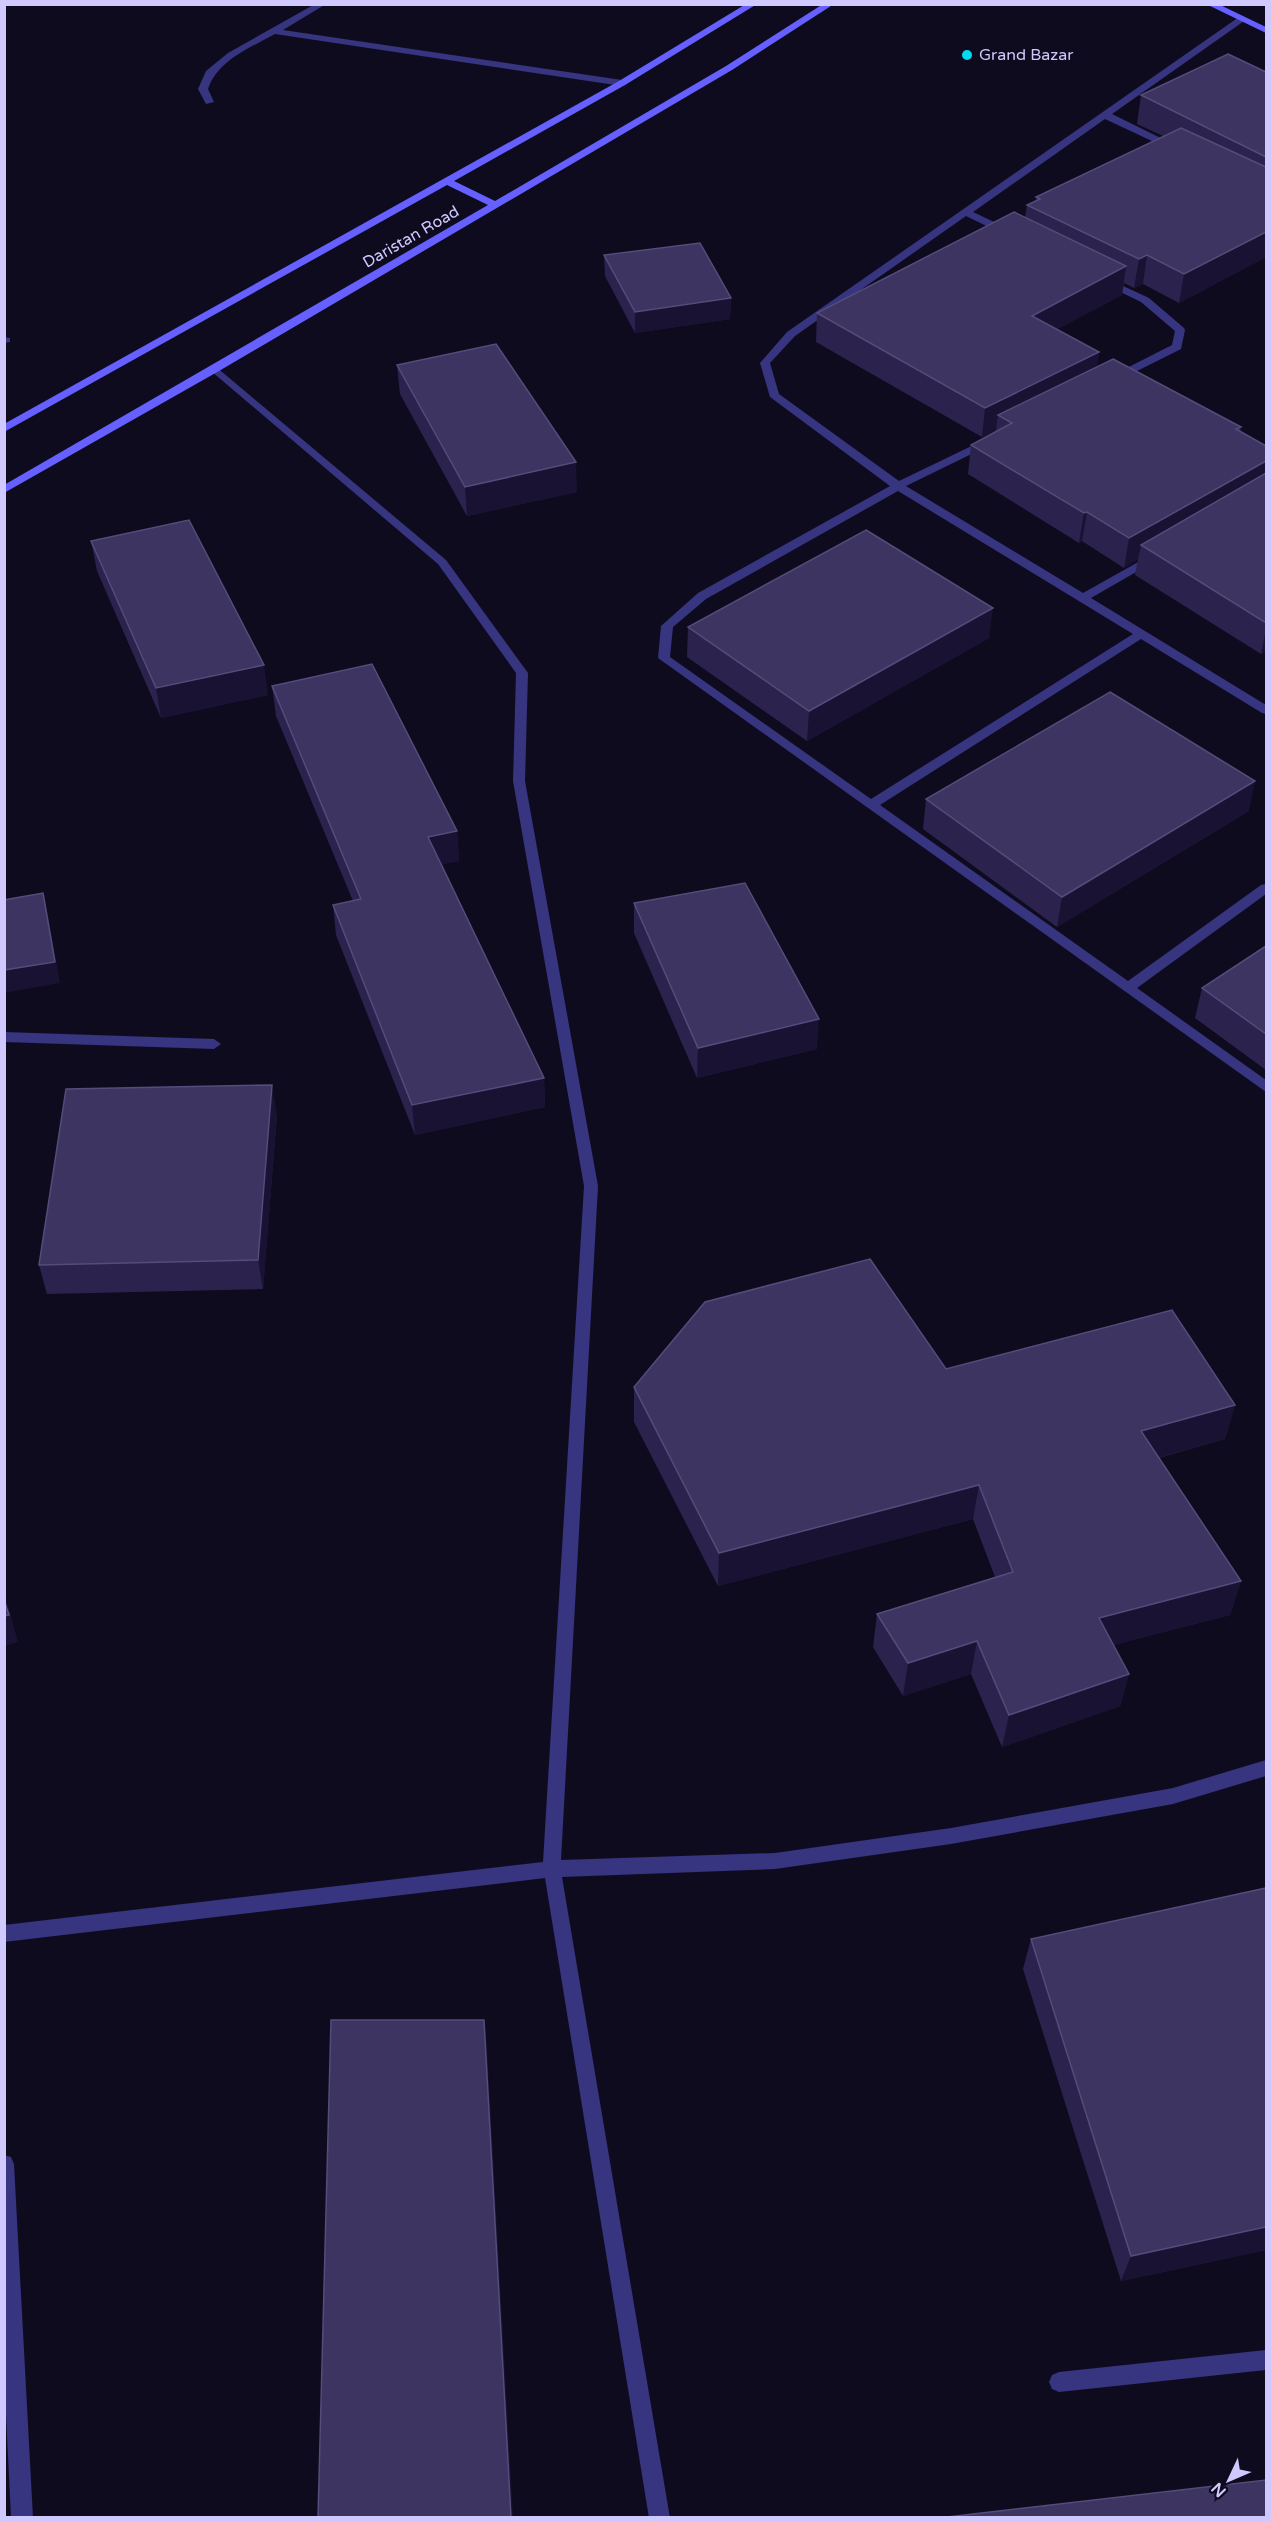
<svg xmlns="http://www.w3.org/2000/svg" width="1271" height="2522" viewBox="0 0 1271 2522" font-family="'Varela Round',sans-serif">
  <rect width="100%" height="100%" fill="#0f0b1f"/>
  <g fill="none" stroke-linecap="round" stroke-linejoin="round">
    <path fill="#373480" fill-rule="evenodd" d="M 4,1032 L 214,1039 L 221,1044 L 214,1049 L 4,1042 Z
      M 4,2155 L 11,2157 L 14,2164 L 33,2518 L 11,2518 L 4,2374 Z
      M 1266,2350 L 1266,2370 L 1059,2392 L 1052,2389 L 1049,2382 L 1052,2375 L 1059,2372 Z"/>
    <path fill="#373480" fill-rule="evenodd" d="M 315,4 L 326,4 L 283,30 L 622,80 L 627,83 L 622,86 L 275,34 C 250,48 218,60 208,89 L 214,102 L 206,104 L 198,89 L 206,71 L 228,53 Z
      M 1239,17 L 1247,19 L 1112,114 L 1175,145 L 1175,149 L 1169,149 L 1105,119 L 973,212 L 1011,230 L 1011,234 L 1003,234 L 966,216 L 795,336 L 770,363 L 779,394 L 899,481 L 984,440 L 992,440 L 992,444 L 906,486 L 1083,593 L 1149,556 L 1157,556 L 1157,560 L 1091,598 L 1266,705 L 1266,714 L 1262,713 L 1141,639 L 880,805 L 1128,981 L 1261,885 L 1266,884 L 1266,894 L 1137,988 L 1266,1080 L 1266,1092 L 658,658 L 661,626 L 698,593 L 890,486 L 770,397 L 760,363 L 787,332 ZM 898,491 L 1133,634 L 871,799 L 670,657 L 673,627 L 706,599 Z
      M 1106,278 L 1149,298 L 1184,328 L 1185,330 L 1181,349 L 1121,379 L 1113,379 L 1113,375 L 1172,345 L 1175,331 L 1141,302 L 1102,283 L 1102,279 Z
      M 4,337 L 10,338 L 10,342 L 4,343 Z
      M 215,366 L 446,560 L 528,673 L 525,781 L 598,1186 L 561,1860 L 775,1853 L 951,1828 L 1173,1788 L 1266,1760 L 1266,1776 L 1173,1804 L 951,1844 L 775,1869 L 562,1877 L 670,2518 L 649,2518 L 545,1878 L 4,1942 L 4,1925 L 543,1862 L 584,1186 L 513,781 L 516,673 L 438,564 L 211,371 L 211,367 Z"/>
    <path fill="#6560ff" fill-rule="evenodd" d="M 746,4 L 757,4 L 625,85 L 454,181 L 495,201 L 726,66 L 823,4 L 834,4 L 732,70 L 219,371 L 4,493 L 4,485 L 488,205 L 447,185 L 4,432 L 4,424 L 619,81 Z
      M 1206,4 L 1218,4 L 1266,27 L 1266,33 Z"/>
  </g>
  <path fill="#2b234e" d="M 1266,72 L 1266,257 L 1179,303 L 1143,284 L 1134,288 L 1124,283 L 1122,295 L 1057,329 L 1099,352 L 1097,366 L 1241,427 L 1240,432 L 1266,446 L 1266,651 L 1261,654 L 1135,575 L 1138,559 L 1124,568 L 1082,541 L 1079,543 L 968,474 L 971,445 L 996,431 L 996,430 L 982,437 L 816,342 L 817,313 L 1025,217 L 1027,205 L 1036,201 L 1036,197 L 1163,136 L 1137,124 L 1141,95 Z
    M 604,255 L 731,298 L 730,319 L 635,333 L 605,276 Z
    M 397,365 L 577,492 L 467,516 L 400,394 Z
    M 91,541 L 268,695 L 161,718 L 97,571 Z
    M 688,627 L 989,638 L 807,741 L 687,657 Z
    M 272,686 L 457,831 L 459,861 L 442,864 L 544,1078 L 545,1107 L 415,1135 L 336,935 L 333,905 L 353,901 L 276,716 Z
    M 926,799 L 1249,811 L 1057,927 L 923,829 Z
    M 634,903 L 817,1049 L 697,1078 L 634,933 Z
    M 1266,946 L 1266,1070 L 1195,1018 L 1202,988 Z
    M 277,1115 L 263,1289 L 47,1294 L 39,1265 Z
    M 946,1369 L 1235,1405 L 1225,1439 L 1159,1458 L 1241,1581 L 1230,1615 L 1113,1645 L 1129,1674 L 1120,1706 L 1002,1747 L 971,1674 L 903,1696 L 873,1647 L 877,1614 L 995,1577 L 973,1519 L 718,1586 L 634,1422 L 634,1387 Z
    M 1031,1939 L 1266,2250 L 1121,2281 L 1023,1969 Z"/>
  <path fill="#191233" d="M 1266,232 L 1266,257 L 1179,303 L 1184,274 Z
    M 1147,255 L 1143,284 L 1134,288 L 1139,259 Z
    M 1126,266 L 1122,295 L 1028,345 L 1032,316 Z
    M 731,298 L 730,319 L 635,333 L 635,312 Z
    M 1099,352 L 1095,381 L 998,415 L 996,430 L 982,437 L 985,408 Z
    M 1266,461 L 1266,480 L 1141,545 L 1138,559 L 1124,568 L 1129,538 Z
    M 576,462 L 577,492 L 467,516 L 465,487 Z
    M 1087,512 L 1082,541 L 1079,543 L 1084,513 Z
    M 993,608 L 989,638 L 807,741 L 809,711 Z
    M 1266,630 L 1266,651 L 1261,654 Z
    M 264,665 L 268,695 L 161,718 L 156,688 Z
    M 1255,781 L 1249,811 L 1057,927 L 1062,897 Z
    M 457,831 L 459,861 L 431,867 L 428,837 Z
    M 43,893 L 48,915 L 60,983 L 4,993 L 4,970 Z
    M 819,1019 L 817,1049 L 697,1078 L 698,1048 Z
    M 544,1078 L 545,1107 L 415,1135 L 412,1105 Z
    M 272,1085 L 277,1115 L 263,1289 L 258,1260 Z
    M 1235,1405 L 1225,1439 L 1132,1465 L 1141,1431 Z
    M 979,1485 L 973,1519 L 718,1586 L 719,1553 Z
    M 1241,1581 L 1230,1615 L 1091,1651 L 1099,1618 Z
    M 4,1591 L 18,1642 L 4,1646 Z
    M 977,1641 L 971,1674 L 903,1696 L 908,1663 Z
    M 1129,1674 L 1120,1706 L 1002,1747 L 1009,1715 Z
    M 484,2020 L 487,2048 L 513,2517 L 511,2517 Z
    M 1266,2227 L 1266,2250 L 1121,2281 L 1131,2256 Z"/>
  <path fill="#3d3461" stroke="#544c7a" stroke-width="1.5" d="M 1228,54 L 1266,72 L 1266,157 L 1141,95 Z
    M 1181,128 L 1266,167 L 1266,232 L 1184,274 L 1147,255 L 1139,259 L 1027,205 L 1040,199 L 1036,197 Z
    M 1014,212 L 1126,266 L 1032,316 L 1099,352 L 985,408 L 817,313 Z
    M 700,243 L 731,298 L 635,312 L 604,255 Z
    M 496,344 L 576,462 L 465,487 L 397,365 Z
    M 1113,359 L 1241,427 L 1236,429 L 1266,446 L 1266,461 L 1129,538 L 1087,512 L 1084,513 L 971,445 L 1012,423 L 998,415 Z
    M 1266,473 L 1266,623 L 1141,545 Z
    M 189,520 L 264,665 L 156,688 L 91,541 Z
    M 866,530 L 993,608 L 809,711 L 688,627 Z
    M 372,664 L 457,831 L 428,837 L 544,1078 L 412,1105 L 333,905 L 361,899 L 272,686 Z
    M 1110,692 L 1255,781 L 1062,897 L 926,799 Z
    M 745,883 L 819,1019 L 698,1048 L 634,903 Z
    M 43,893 L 55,962 L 4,970 L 4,900 Z
    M 1266,946 L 1266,1034 L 1202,988 Z
    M 272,1085 L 258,1260 L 39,1265 L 66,1089 Z
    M 870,1259 L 946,1369 L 1172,1310 L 1235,1405 L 1141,1431 L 1241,1581 L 1099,1618 L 1129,1674 L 1009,1715 L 977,1641 L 908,1663 L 877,1614 L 1013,1572 L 979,1485 L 719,1553 L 634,1387 L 705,1302 Z
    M 4,1600 L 9,1615 L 4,1616 Z
    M 1266,1888 L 1266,2227 L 1131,2256 L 1031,1939 Z
    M 331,2020 L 484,2020 L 511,2517 L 318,2517 Z
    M 1266,2480 L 1266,2517 L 947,2517 Z"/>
  <circle fill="#00daf4" stroke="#0f0b1f" stroke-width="2" cx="967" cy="55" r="6"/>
  <g text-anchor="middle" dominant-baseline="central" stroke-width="5" stroke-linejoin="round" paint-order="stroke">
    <g font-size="16" fill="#d0c9ff" stroke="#0f0b1f" text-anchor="start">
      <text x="979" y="55">Grand Bazar</text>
    </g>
    <g font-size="16" fill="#d0c9ff" stroke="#0f0b1f">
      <text transform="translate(411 237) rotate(-30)">Daristan Road</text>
    </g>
  </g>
  <rect width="1271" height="2522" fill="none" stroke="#d0c9ff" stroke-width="12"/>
  <g transform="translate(1229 2480) rotate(226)" stroke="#0f0b1f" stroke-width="4.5" paint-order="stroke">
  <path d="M0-4.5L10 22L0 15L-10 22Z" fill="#d0c9ff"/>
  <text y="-9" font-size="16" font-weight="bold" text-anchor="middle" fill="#d0c9ff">N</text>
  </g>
</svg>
